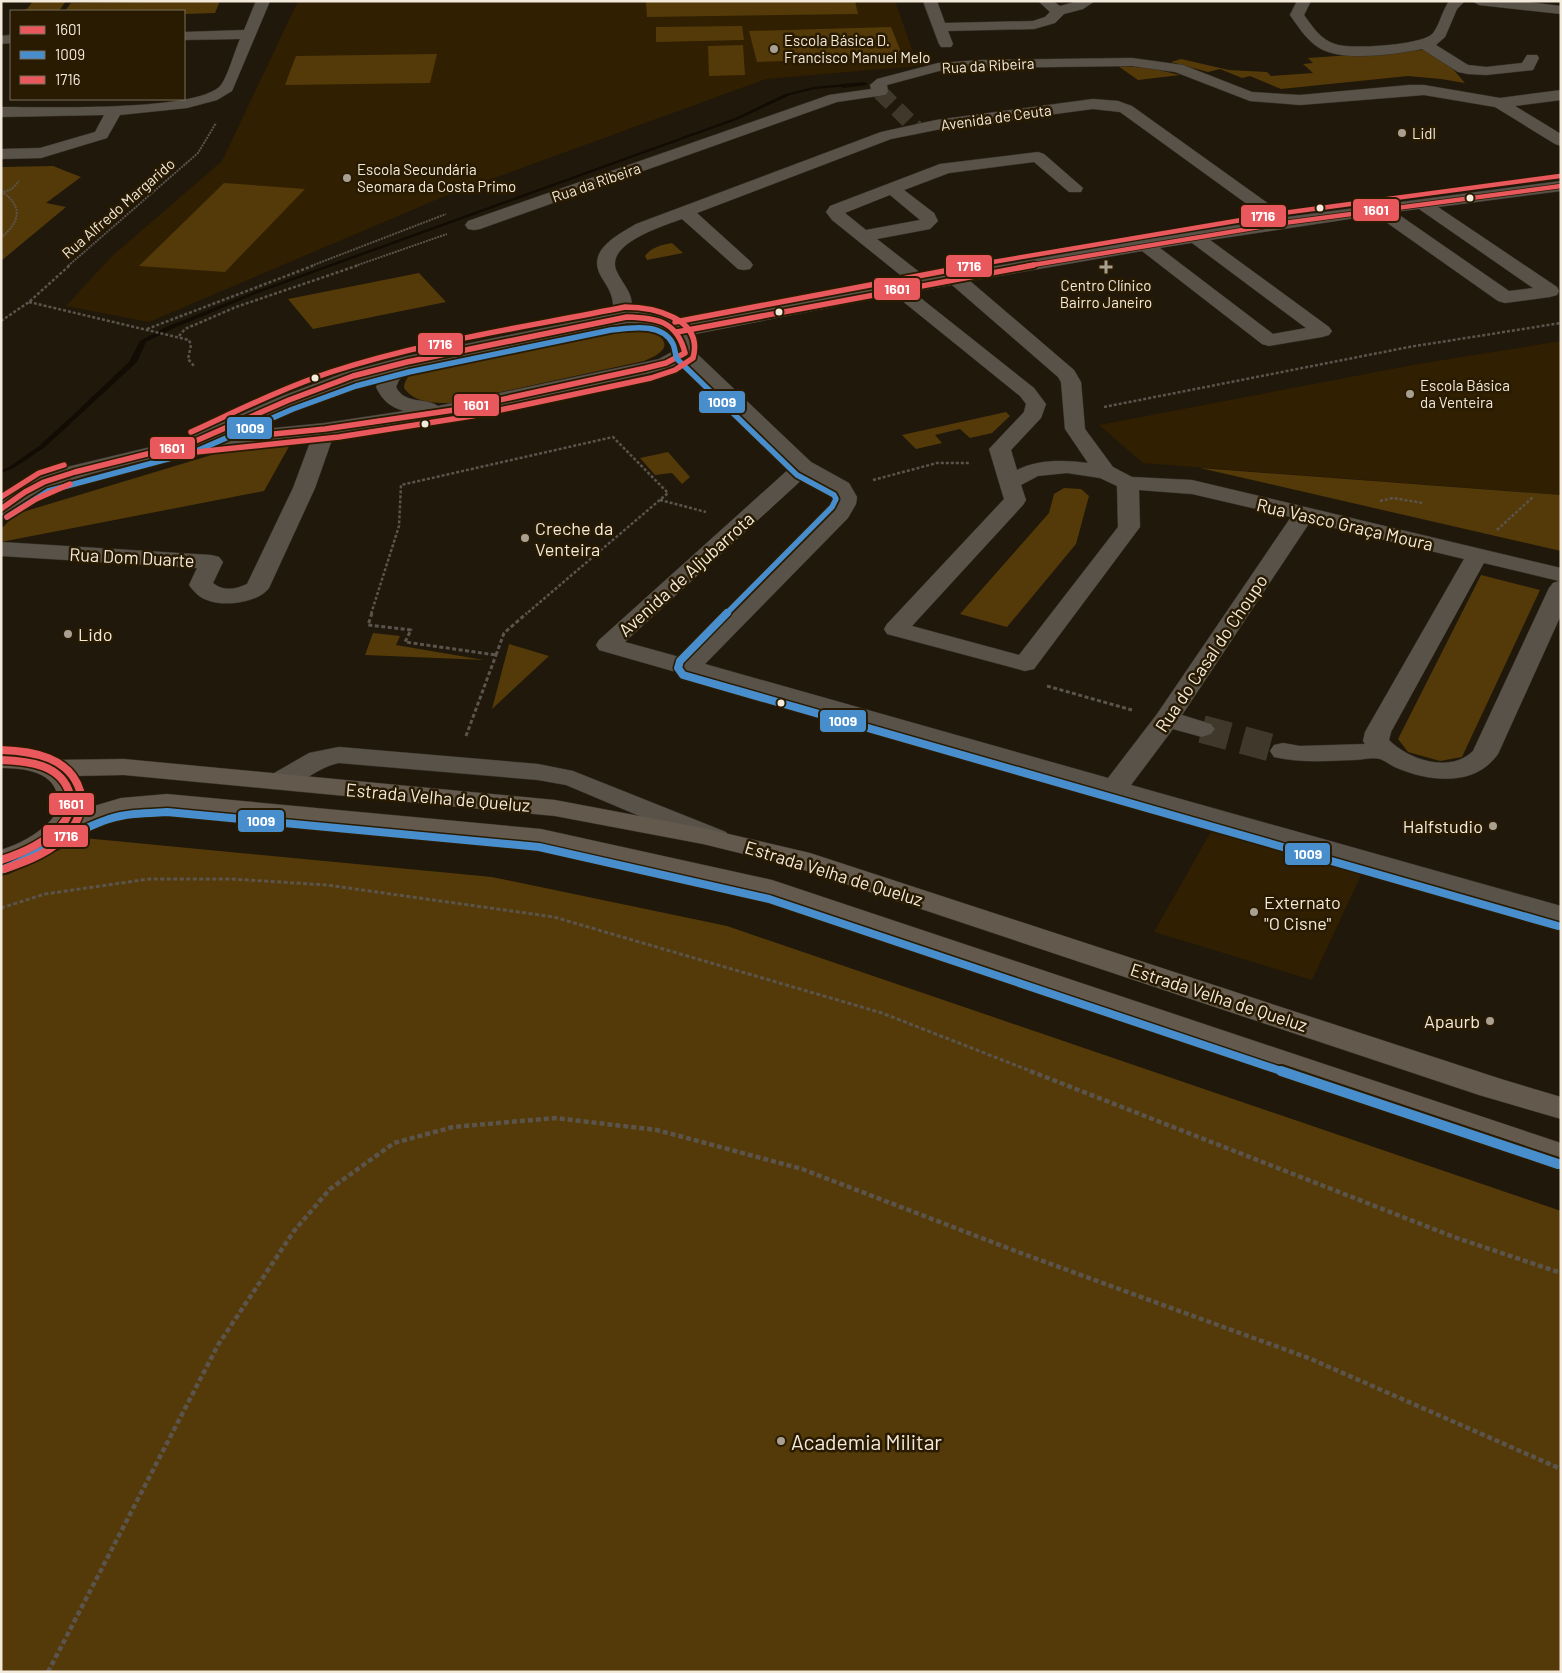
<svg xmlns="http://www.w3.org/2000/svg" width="1562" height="1673" viewBox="0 0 1562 1673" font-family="Barlow,sans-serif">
  <rect width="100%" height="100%" fill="#20180b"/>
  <path fill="#301f01" d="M 298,1 L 895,1 L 918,66 L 766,79 L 445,196 L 149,322 L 66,306 L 111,257 L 222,161 Z
    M 1561,341 L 1561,495 L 1143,463 L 1099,425 L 1418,364 Z
    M 1212,830 L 1362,873 L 1312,980 L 1154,932 Z"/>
  <path fill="#543a08" d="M 33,1 L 66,1 L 59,11 L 18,11 L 27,9 Z
    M 220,1 L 215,13 L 184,14 L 184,11 L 65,11 L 71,3 Z
    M 855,1 L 858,14 L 647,17 L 646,2 Z
    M 742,26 L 744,40 L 656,42 L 656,27 Z
    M 891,27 L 903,57 L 757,62 L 749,31 Z
    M 743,45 L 745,75 L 709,76 L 708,46 Z
    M 1423,50 C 1441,53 1454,70 1465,83 L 1441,79 L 1408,76 L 1281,89 L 1250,76 L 1242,78 L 1220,69 L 1208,72 L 1171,62 L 1181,59 L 1229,70 L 1267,72 L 1271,76 L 1313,73 L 1303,64 L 1313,63 L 1308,58 Z
    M 437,54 L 430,83 L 285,85 L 296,56 Z
    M 1118,66 L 1150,68 L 1180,75 L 1138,80 Z
    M 53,166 L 81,177 L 46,203 L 66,207 L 1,261 L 1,167 Z
    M 224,183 L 305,189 L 225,272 L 139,266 Z
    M 672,243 L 683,253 L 647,260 L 645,256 C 651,247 662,245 672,243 Z
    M 419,273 L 446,302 L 313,329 L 288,299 Z
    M 634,327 C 662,332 681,347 644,361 L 450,403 C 433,403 415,403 404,388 C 405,372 422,368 435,364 L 610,328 Z
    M 1006,412 L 1010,416 L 992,433 L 970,438 L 960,429 L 935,435 L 942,443 L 916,449 L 902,435 Z
    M 291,443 L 264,491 L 1,542 L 1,529 L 16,514 L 238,447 Z
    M 668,452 L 690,477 L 682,484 L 672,473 L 655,475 L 640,458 Z
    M 1200,468 L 1561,495 L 1561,551 Z
    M 1064,488 L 1081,489 L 1089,496 L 1076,544 L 1007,627 L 960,614 L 1049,513 L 1054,494 Z
    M 1481,575 L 1540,590 L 1462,757 L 1440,761 L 1408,752 L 1398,739 Z
    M 373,633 L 400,636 L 396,645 L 484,660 L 365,655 Z
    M 509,644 L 549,656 L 492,709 Z
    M 84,838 L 492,877 L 727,926 L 1561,1211 L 1561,1672 L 1,1672 L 1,876 L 9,874 Z"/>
  <path fill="#130c04" d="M 856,83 L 862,85 L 815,89 L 790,95 L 739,119 L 258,293 L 172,329 L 146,342 L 137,362 L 45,447 L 14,468 L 1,473 L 1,470 L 9,467 L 39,446 L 72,416 L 129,362 L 140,341 L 166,327 L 256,291 L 735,118 L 785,94 L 813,87 Z"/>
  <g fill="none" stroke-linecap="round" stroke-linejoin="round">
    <path fill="#130c04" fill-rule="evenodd" d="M 865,82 L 867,83 L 867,85 L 843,88 L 840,86 L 843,84 Z"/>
    <path stroke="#40382a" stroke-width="16" stroke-dasharray="16 8" stroke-linecap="butt" d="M 880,92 L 916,128"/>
    <path stroke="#40382a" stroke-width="28" stroke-dasharray="28 14" stroke-linecap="butt" d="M 1202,729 L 1283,751"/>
    <defs>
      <path id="minor" d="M 256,1 L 270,1 L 232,91 L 217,100 L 187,108 L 120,115 L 107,138 L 41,158 L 1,159 L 1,149 L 40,148 L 95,132 L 104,115 L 1,117 L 1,107 C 39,107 200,112 221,85 C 228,76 235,50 240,39 L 184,40 L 184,32 L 244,30 Z
        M 923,1 L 937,1 L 945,23 L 1033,21 L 1045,17 L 1050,12 L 1038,1 L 1053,1 L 1060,6 L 1078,1 L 1095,1 L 1083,9 L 1064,14 L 1055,23 L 1034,29 L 948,31 L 953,44 L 951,47 L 941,47 L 939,44 Z
        M 1297,1 L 1311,1 L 1304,15 C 1312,26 1321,40 1335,44 C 1350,50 1418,45 1431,35 C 1438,30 1442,11 1449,1 L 1465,1 L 1457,9 L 1445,37 L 1436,45 L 1468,65 L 1486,67 L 1522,63 L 1527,55 L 1537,55 L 1539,58 L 1533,70 L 1486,75 L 1468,74 L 1458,72 L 1422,49 C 1397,54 1345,62 1321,49 C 1308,42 1299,28 1290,15 Z
        M 1472,1 L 1519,1 L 1561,6 L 1561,14 L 1479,5 Z
        M 11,35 L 11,43 L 1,44 L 1,36 Z
        M 1132,58 L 1183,65 L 1252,92 L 1300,95 L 1409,85 L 1424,85 L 1500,98 L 1561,90 L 1561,100 L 1515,106 L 1561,134 L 1561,146 L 1555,144 L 1495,107 L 1424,95 L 1300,105 L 1250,101 L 1175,72 L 1132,66 L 980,68 L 939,71 L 887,85 L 888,92 L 885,95 L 837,102 L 480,229 L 474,230 L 468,229 L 465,225 L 468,221 L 829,95 L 871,89 L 870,85 L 877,79 L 938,63 L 980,60 Z
        M 1093,99 L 1118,101 L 1132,106 L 1287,217 L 1561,181 L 1561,191 L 1438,207 L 1557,287 L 1559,291 L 1557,295 L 1550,297 L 1505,303 L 1498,301 L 1376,215 L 1210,240 L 1329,327 L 1332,331 L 1329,335 L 1322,337 L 1269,346 L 1262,344 L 1142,251 L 970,281 L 1074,370 L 1081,382 L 1085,429 L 1113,467 L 1132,477 L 1192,480 L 1561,568 L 1561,615 L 1498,754 C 1475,787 1430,782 1397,768 C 1391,766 1386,761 1380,759 C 1373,757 1361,760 1354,760 C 1326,761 1300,763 1274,757 L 1270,751 L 1274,745 L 1283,743 L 1300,746 L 1365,744 L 1363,741 L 1365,732 L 1464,559 L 1310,522 L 1182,715 L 1211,724 L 1215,729 L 1211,734 L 1202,737 L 1173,729 L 1131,785 L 1561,906 L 1561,925 L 599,650 L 596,645 L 599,640 L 791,467 L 683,362 L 673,367 L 646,374 L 454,416 L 334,434 L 315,488 L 269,588 C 258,603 223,607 207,600 C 200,598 193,591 189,585 L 197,568 L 1,556 L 1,542 L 211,555 L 219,557 L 223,562 L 213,583 C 224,592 236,589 247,584 L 293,488 L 312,437 L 217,446 L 209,443 L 198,447 C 150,460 101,469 54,486 C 35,493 21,511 1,516 L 1,499 L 36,477 L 67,467 L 184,439 L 282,396 L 346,372 L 407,356 L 602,316 L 613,310 C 614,297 609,289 602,278 C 585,251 616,236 636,224 L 881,132 L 936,120 ZM 1093,109 L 1120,112 L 1269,220 L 1145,240 L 927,278 L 877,239 L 930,229 L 938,221 L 934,213 L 904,190 L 949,173 L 1034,162 L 1069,192 L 1081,192 L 1083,188 L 1044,154 L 1038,152 L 940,164 L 830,206 L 826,212 L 832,220 L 909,282 L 897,282 L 682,325 L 660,316 L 632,311 C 633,292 625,288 617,272 C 603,244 663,226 682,219 L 738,269 L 744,270 L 750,269 L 753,265 L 750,261 L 697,213 L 891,139 L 936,130 ZM 890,195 L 920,220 L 866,230 L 845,213 ZM 1419,209 L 1533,288 L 1509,291 L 1395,212 ZM 1192,243 L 1306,328 L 1273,334 L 1160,248 ZM 952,285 L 1058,377 L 1061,382 L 1065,429 L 1088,463 C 1065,460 1038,459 1017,470 L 1011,450 L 1041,418 L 1046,404 L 1034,388 L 913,292 ZM 895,295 L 1020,396 L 1026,404 L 1024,412 L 989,449 L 1004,499 L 887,624 L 884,629 L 887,634 L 1025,671 L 1034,669 L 1140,527 L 1139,490 L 1192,494 L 1291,517 L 1157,714 L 1108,778 L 705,664 L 848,518 L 856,504 L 857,497 L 849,483 L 811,462 L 692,349 L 695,346 L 691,335 ZM 627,323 C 642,323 663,325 673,338 C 675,341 675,346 677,349 L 659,359 L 646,362 L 438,406 C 425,397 405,405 396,387 L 399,380 L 414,367 ZM 382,375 L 376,387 C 382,400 390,407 404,411 L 325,423 L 233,432 C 282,411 330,388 382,375 ZM 1067,473 L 1100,478 L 1117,486 L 1118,527 L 1019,655 L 912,626 L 1023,505 L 1026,500 L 1021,485 L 1038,476 ZM 805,477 L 832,492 L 835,497 L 831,510 L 683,658 L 625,642 ZM 1484,563 L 1559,581 L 1553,583 L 1549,588 L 1473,751 C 1451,773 1410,761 1389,740 L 1391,732 Z
        M 339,747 L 538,764 L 573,771 L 726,832 L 730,838 L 726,844 L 716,846 L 706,844 L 566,785 L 538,780 L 339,763 C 315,767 293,794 269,788 L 265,782 L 269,776 L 309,753 Z"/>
      <path id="major" d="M 1,752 L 24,753 L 51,760 L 124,759 L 555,800 L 703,828 L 810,853 L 1501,1079 L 1561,1097 L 1561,1119 L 1479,1095 L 792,866 L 703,844 L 555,816 L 124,775 L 75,776 C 82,786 87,796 84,809 L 121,798 L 167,794 L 541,829 L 772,880 L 1561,1143 L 1561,1167 L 765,896 L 541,845 L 167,810 C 148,812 127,811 110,818 C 72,831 42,858 1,869 L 1,850 C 19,844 37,835 50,821 C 55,816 59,807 58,800 C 56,771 24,768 1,768 Z"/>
    </defs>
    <use href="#minor" stroke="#38322a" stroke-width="1"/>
    <use href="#major" stroke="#38322a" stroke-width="1"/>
    <path stroke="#5b544c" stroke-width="2" stroke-dasharray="2 1" stroke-linecap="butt" d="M 1,191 C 24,207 20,221 1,238
      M 4,192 L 12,189 L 19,181
      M 68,266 L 198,153 L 216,123
      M 311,266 L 446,214
      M 355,266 L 447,234"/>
    <path stroke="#5b544c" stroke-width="2.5" stroke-dasharray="3 2" stroke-linecap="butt" d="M 29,302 L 189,340 L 191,345 L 188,359 L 194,366
      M 1,321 L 29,302 L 70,265
      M 147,329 L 315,265
      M 179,336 L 185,329 L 236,307 L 359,265
      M 1104,407 L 1409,347 L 1561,323
      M 873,480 L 937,463 L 970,463
      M 660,500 L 706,512
      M 1380,501 L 1393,498 L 1423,503
      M 1497,530 L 1533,497
      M 371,614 L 399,526 L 401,485 L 613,437 L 668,493 L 526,614"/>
    <path stroke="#5b544c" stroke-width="3" stroke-dasharray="4 2.5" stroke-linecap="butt" d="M 372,613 L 368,625 L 411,630 L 405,642 L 496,655
      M 496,655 L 504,633 L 527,613
      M 1047,686 L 1132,710
      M 466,736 L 496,655
      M 1,908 L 45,894 L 149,879 L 232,879 L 327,885 L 554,917 L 882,1013 L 1033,1072"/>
    <path stroke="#5b544c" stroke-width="4.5" stroke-dasharray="5 3" stroke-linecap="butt" d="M 1030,1071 L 1454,1237 L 1561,1273
      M 48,1672 L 218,1345 L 294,1231 L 330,1189 L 394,1143 L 453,1127 L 555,1118 L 657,1130 L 802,1169 L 1018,1252 L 1311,1359 L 1561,1469"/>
    <use href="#minor" fill="#595248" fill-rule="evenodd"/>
    <use href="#major" fill="#635a4d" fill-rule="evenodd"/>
    <defs>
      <path id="bus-1-far2" d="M 1027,266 L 1284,223 L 1561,186"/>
      <path id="bus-1-far1" d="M 677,332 L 1034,265
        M 263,435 L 325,429 L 454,410 L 646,368 L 666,363 L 685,353
        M 1,509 L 25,492 L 44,482 L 75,472 L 191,443 L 289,400 L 353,376 L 407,362 L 627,317 C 657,318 677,321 685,353"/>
      <path id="bus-1" d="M 1,760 C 28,761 62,764 70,795 C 73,806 68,818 61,826 C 45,843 23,853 1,860"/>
      <path id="bus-2-far2" d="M 7,517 L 48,491 L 194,452 L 293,409 L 356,386 L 409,372 L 611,330 C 630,328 662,322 673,344 C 675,348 675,354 677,359 L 797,475 L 834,495 L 836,499 L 832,507 L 726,614"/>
      <path id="bus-2-far1" d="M 727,613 L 680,661 L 678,668 L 683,675 L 1558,926
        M 4,869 C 40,855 72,831 109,819 C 128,813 148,813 167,812 L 539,847 L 769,899 L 1284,1072"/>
      <path id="bus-2" d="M 1281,1071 L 1558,1164"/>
      <path id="bus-3-far2" d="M 969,266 L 1283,213 L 1560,176"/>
      <path id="bus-3-far1" d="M 675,322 L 976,265
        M 191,432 C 237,411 283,388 331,372 C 426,341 527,327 625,307 C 653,307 704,318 693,358 L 675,370 L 651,378 L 472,416 L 339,437 L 196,452
        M 1,497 L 39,473 L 64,465
        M 7,517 L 36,499 L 70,484"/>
      <path id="bus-3" d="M 1,750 C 32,751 70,757 80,791 C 84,805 79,820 70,831 C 54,851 28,861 4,869"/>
    </defs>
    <use href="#bus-1-far2" stroke="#291b02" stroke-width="6"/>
    <use href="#bus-1-far1" stroke="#291b02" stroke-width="9"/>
    <use href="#bus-1" stroke="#291b02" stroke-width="11"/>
    <use href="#bus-2-far2" stroke="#291b02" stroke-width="9"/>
    <use href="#bus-2-far1" stroke="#291b02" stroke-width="11"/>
    <use href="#bus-2" stroke="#291b02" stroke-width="14"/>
    <use href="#bus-3-far2" stroke="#291b02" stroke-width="6"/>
    <use href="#bus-3-far1" stroke="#291b02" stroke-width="9"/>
    <use href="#bus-3" stroke="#291b02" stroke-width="11"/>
    <use href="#bus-1-far2" stroke="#e8585d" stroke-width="4.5"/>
    <use href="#bus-1-far1" stroke="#e8585d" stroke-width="5.5"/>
    <use href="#bus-1" stroke="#e8585d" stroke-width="8"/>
    <use href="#bus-2-far2" stroke="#488ecd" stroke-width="5.5"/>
    <use href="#bus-2-far1" stroke="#488ecd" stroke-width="8"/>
    <use href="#bus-2" stroke="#488ecd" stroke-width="10"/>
    <use href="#bus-3-far2" stroke="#e8585d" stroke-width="4.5"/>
    <use href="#bus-3-far1" stroke="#e8585d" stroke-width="5.5"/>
    <use href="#bus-3" stroke="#e8585d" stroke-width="8"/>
  </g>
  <g fill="#aaa092" stroke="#291b02" stroke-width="2">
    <circle cx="774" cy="49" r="5"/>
    <circle cx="1402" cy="133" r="5"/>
    <circle cx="347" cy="178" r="5"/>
    <path d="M1103.5 259.5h5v5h5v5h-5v5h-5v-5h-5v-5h5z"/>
    <circle cx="1410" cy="394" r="5"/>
    <circle cx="525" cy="538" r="5"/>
    <circle cx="68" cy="634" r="5"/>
    <circle cx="1493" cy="826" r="5"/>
    <circle cx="1254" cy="912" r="5"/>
    <circle cx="1490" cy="1021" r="5"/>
    <circle cx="781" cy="1441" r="5"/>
  </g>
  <g fill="#f4eadb" stroke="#291b02" stroke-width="2">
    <circle cx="1470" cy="198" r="4.5"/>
    <circle cx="1320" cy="208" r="4.5"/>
    <circle cx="779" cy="312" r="4.5"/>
    <circle cx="315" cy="378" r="4.5"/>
    <circle cx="425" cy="424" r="4.5"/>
    <circle cx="781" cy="703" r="4.5"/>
  </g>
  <g text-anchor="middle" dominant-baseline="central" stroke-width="5" stroke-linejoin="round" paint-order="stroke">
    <g font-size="15" fill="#f4eadb" stroke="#291b02" text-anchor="start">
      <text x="784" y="40">Escola Básica D.<tspan x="784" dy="17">Francisco Manuel Melo</tspan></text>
      <text x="1412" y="133">Lidl</text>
      <text x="357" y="169">Escola Secundária<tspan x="357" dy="17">Seomara da Costa Primo</tspan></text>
      <text x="1106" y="285" text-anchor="middle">Centro Clínico<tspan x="1106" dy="17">Bairro Janeiro</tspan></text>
      <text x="1420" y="385">Escola Básica<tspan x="1420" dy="17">da Venteira</tspan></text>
    </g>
    <g font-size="15" fill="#f4eadb" stroke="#291b02">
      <text transform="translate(988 65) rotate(-3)">Rua da Ribeira</text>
      <text transform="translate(996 117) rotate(-8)">Avenida de Ceuta</text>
      <text transform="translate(596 182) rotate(-19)">Rua da Ribeira</text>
      <text transform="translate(118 208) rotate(-41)">Rua Alfredo Margarido</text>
    </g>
    <g font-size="18" fill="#f4eadb" stroke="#291b02">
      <text transform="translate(1345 524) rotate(13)">Rua Vasco Graça Moura</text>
      <text transform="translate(132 557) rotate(3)">Rua Dom Duarte</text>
      <text transform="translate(686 574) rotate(-42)">Avenida de Aljubarrota</text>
      <text transform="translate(1211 653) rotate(-56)">Rua do Casal do Choupo</text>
      <text transform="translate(438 797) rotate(5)">Estrada Velha de Queluz</text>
      <text transform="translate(834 873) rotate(17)">Estrada Velha de Queluz</text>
      <text transform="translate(1219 997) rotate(18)">Estrada Velha de Queluz</text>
    </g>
    <g font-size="18" fill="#f4eadb" stroke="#291b02" text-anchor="start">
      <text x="535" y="528">Creche da<tspan x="535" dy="21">Venteira</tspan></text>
      <text x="78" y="634">Lido</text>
      <text x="1483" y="826" text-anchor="end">Halfstudio</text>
      <text x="1264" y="902">Externato<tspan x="1264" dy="21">"O Cisne"</tspan></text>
      <text x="1480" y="1021" text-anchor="end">Apaurb</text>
    </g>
    <g font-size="21" fill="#f4eadb" stroke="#291b02" text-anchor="start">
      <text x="791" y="1441">Academia Militar</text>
    </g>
  </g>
  <g stroke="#291b02" stroke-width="2">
    <rect x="1352" y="198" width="48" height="24" rx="5" fill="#e8585d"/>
    <rect x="1240" y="204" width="47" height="24" rx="5" fill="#e8585d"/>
    <rect x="945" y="254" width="48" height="24" rx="5" fill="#e8585d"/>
    <rect x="873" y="277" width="48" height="24" rx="5" fill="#e8585d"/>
    <rect x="417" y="332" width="47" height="24" rx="5" fill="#e8585d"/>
    <rect x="698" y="390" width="48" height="24" rx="5" fill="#488ecd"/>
    <rect x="453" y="393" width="47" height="24" rx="5" fill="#e8585d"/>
    <rect x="226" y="416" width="47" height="24" rx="5" fill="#488ecd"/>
    <rect x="149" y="436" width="47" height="24" rx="5" fill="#e8585d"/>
    <rect x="819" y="709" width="48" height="24" rx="5" fill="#488ecd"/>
    <rect x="48" y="792" width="47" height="24" rx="5" fill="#e8585d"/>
    <rect x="237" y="809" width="48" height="24" rx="5" fill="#488ecd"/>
    <rect x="42" y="824" width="47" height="24" rx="5" fill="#e8585d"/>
    <rect x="1284" y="842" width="47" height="24" rx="5" fill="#488ecd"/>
  </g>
  <g font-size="14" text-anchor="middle" font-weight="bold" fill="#fff">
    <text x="1376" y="215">1601</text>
    <text x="1263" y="221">1716</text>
    <text x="969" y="271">1716</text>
    <text x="897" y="294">1601</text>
    <text x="440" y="349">1716</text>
    <text x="722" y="407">1009</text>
    <text x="476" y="410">1601</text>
    <text x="250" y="433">1009</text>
    <text x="172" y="453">1601</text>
    <text x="843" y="726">1009</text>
    <text x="71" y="809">1601</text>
    <text x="261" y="826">1009</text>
    <text x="66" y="841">1716</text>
    <text x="1308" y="859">1009</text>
  </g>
  <rect width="1562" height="1673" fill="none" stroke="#f4eadb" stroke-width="5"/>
  <rect x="10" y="10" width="175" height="90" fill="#291b02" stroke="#7a6e59"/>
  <rect x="20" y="26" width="25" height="8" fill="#e8585d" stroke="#7a6e59"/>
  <text x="55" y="35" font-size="15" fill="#f4eadb">1601</text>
  <rect x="20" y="51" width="25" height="8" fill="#488ecd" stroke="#7a6e59"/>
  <text x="55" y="60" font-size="15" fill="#f4eadb">1009</text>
  <rect x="20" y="76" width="25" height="8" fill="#e8585d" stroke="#7a6e59"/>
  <text x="55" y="85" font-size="15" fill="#f4eadb">1716</text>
</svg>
